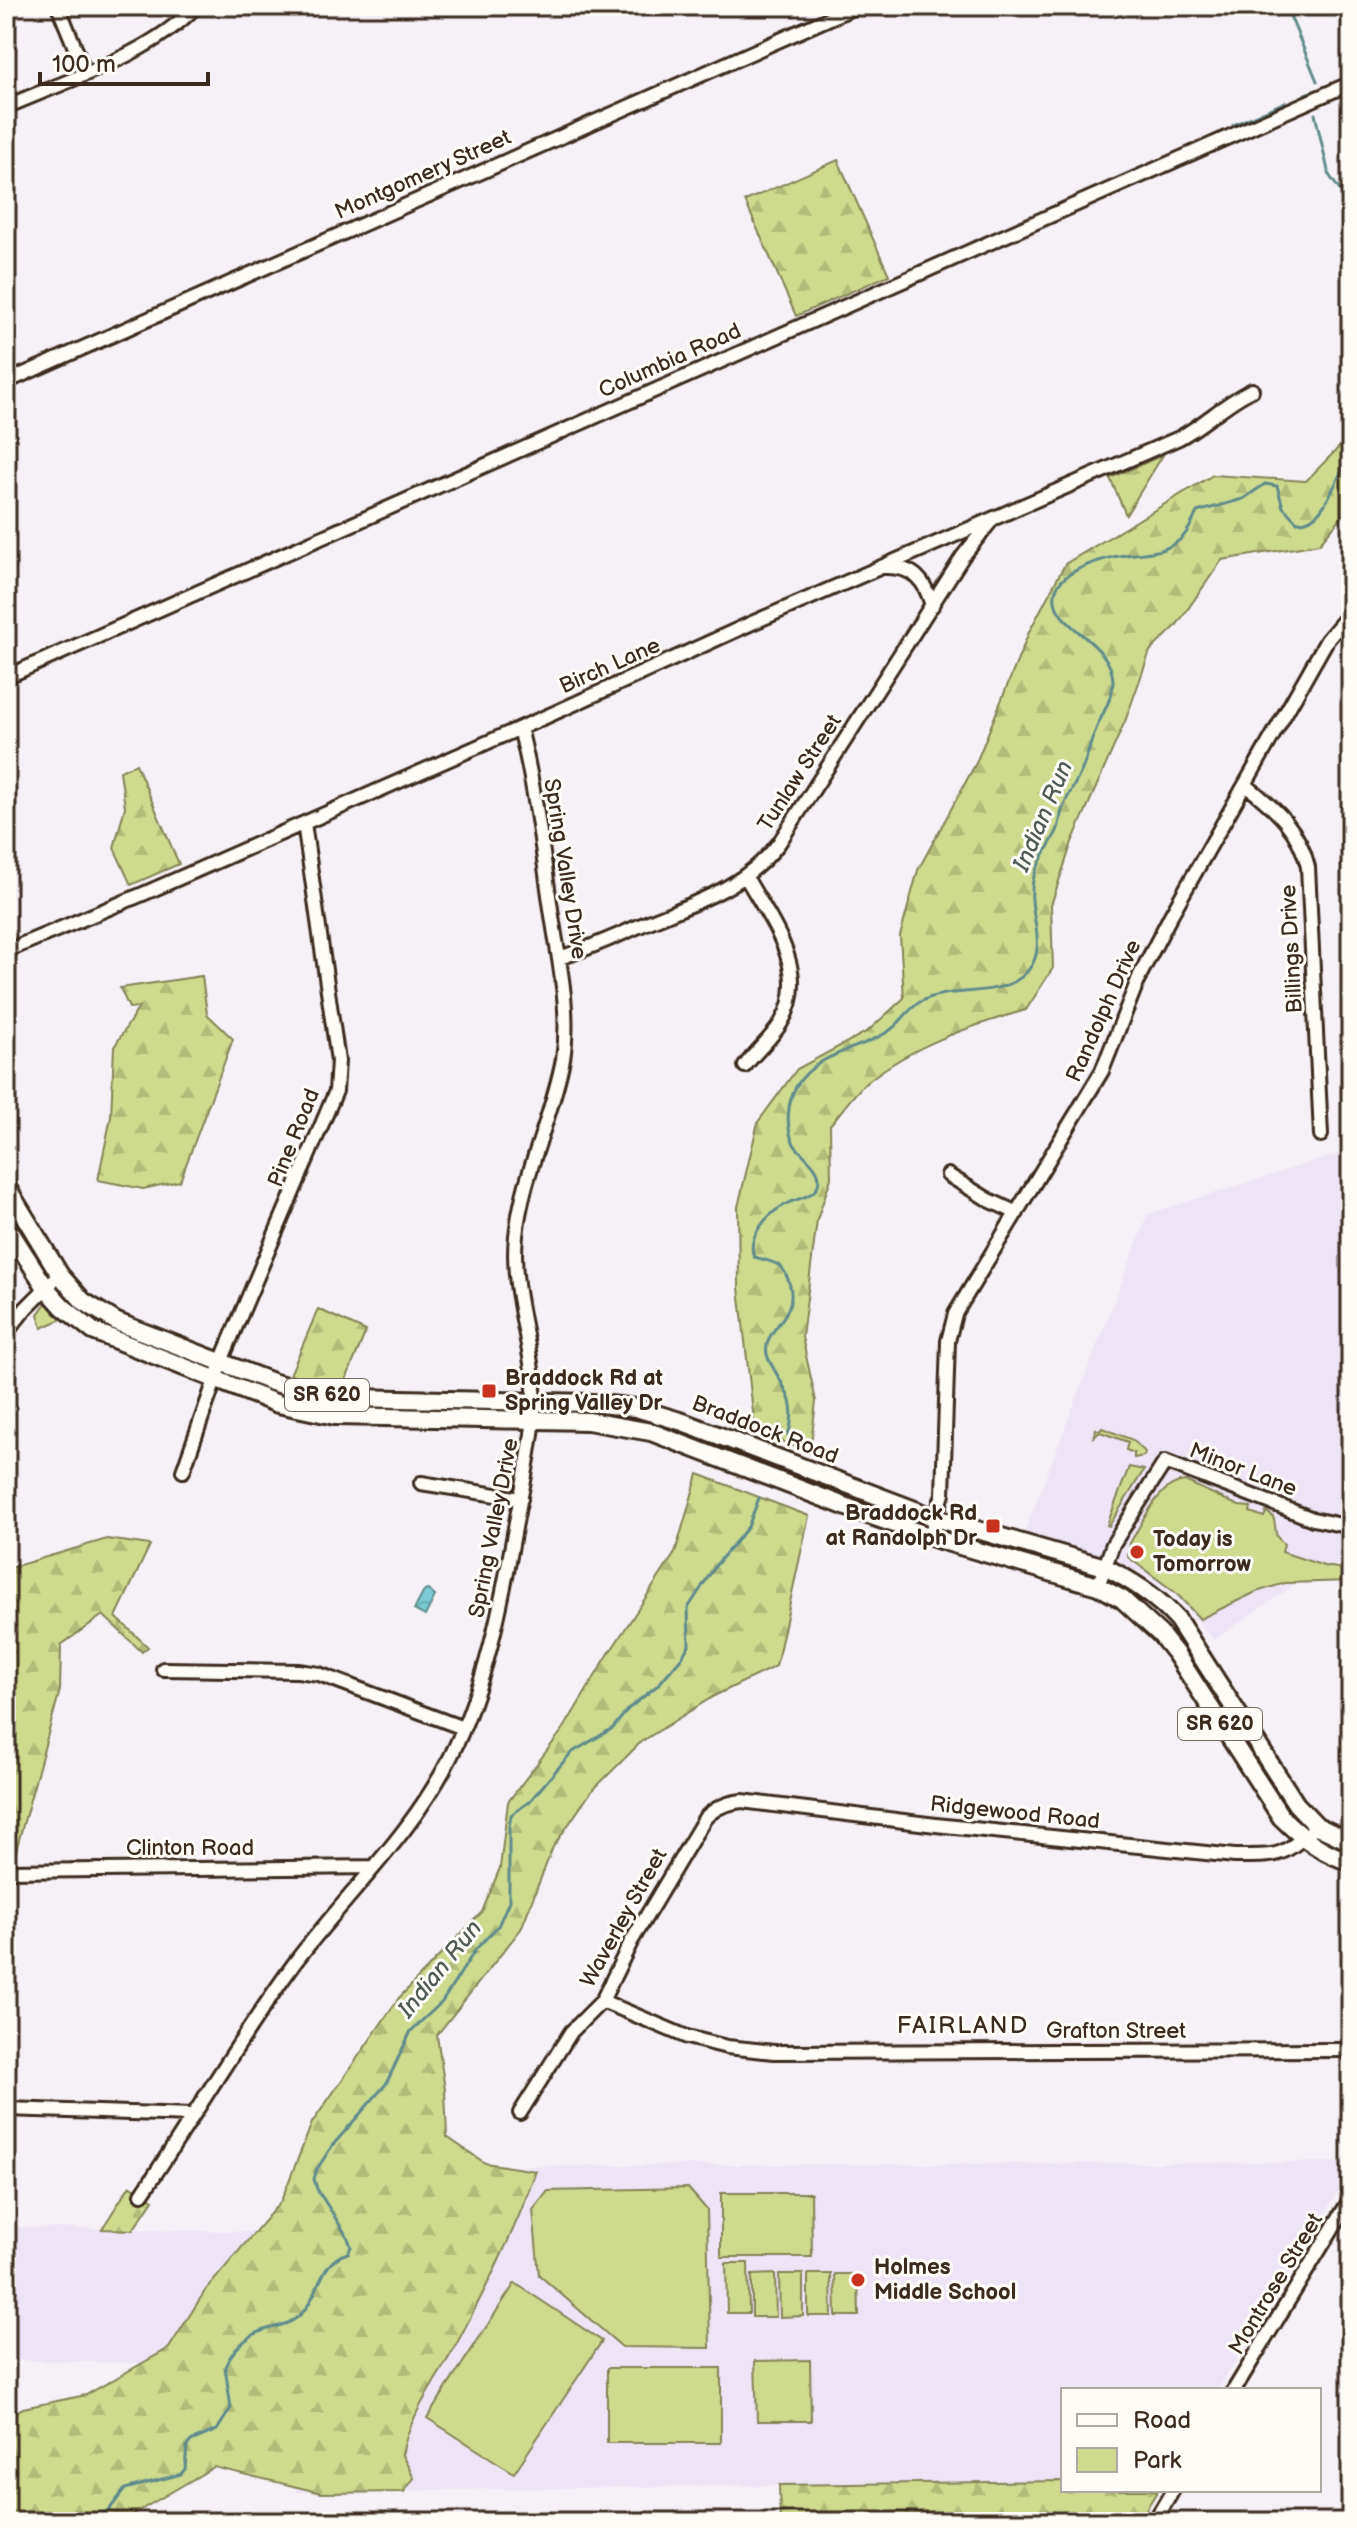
<svg xmlns="http://www.w3.org/2000/svg" width="1357" height="2528" viewBox="0 0 1357 2528" font-family="'Balsamiq Sans',sans-serif">
  <defs>
    <pattern id="forest-firs" width="22" height="20" patternUnits="userSpaceOnUse" patternTransform="scale(2)"><rect width="22" height="20" fill="#cedb8e"/><path d="M5 1l3.5 6h-7zM16 11l3.5 6h-7z" fill="#b2bc7a"/></pattern>
    <pattern id="water-waves" width="16" height="10" patternUnits="userSpaceOnUse" patternTransform="scale(2)"><rect width="16" height="10" fill="#7acbd4"/><path d="M0 5q4-4 8 0t8 0" fill="none" stroke="#6aaeb6"/></pattern>
  </defs>
  <rect width="100%" height="100%" fill="#f6f1f7"/>
  <filter id="ink" filterUnits="userSpaceOnUse"><feTurbulence type="fractalNoise" baseFrequency=".0125" numOctaves="2"/><feDisplacementMap in="SourceGraphic" scale="16" xChannelSelector="R" yChannelSelector="G"/><feConvolveMatrix kernelMatrix="1 2 1 2 8 2 1 2 1" color-interpolation-filters="sRGB"/></filter>
  <g filter="url(#ink)">
    <path fill="#ede4f6" d="M 1351,1150 L 1351,1582 L 1297,1583 L 1214,1640 L 1177,1598 L 1144,1574 L 1076,1548 L 1024,1533 L 1148,1214 Z
      M 1351,2162 L 1351,2170 L 1218,2390 L 1063,2390 L 1063,2481 L 295,2492 L 506,2166 Z
      M 6,2227 L 279,2232 L 177,2364 L 6,2360 Z"/>
    <path fill="#cedb8e" stroke="#848256" stroke-width="2" d="M 1102,1428 L 1133,1440 L 1145,1452 L 1144,1456 L 1134,1458 L 1134,1453 L 1126,1450 L 1128,1442 L 1100,1432 L 1094,1437 L 1096,1429 L 1100,1431 Z
      M 1129,1467 L 1144,1470 L 1109,1526 L 1107,1525 Z
      M 1185,1481 L 1239,1506 L 1251,1507 L 1250,1512 L 1264,1517 L 1266,1512 C 1278,1517 1273,1525 1277,1537 L 1284,1544 L 1282,1552 L 1324,1566 L 1351,1570 L 1351,1581 L 1285,1583 L 1256,1592 L 1200,1619 L 1176,1593 L 1128,1557 L 1130,1543 C 1143,1522 1158,1483 1185,1481 Z
      M 688,2188 L 707,2210 L 710,2348 L 622,2347 L 539,2275 L 533,2210 L 548,2191 Z
      M 721,2193 L 811,2193 L 812,2257 L 721,2257 Z
      M 726,2263 L 748,2263 L 749,2313 L 727,2313 Z
      M 775,2274 L 776,2317 L 752,2317 L 752,2275 Z
      M 779,2274 L 803,2274 L 803,2316 L 780,2317 Z
      M 808,2274 L 831,2274 L 832,2316 L 808,2316 Z
      M 835,2274 L 858,2274 L 859,2316 L 836,2316 Z
      M 515,2283 L 602,2341 L 514,2473 L 427,2418 Z
      M 810,2360 L 811,2421 L 757,2421 L 755,2361 Z
      M 607,2368 L 721,2368 L 721,2443 L 607,2443 Z"/>
    <path fill="url(#forest-firs)" stroke="#848256" stroke-width="2" d="M 838,160 L 889,275 L 796,316 L 745,201 Z
      M 1351,435 L 1351,506 L 1319,544 L 1222,560 L 1176,626 L 1150,651 L 1126,719 L 1072,842 L 1051,905 L 1053,968 L 1026,1010 C 970,1026 913,1045 867,1082 C 853,1094 842,1111 830,1125 L 831,1178 L 817,1220 L 802,1337 L 816,1401 L 810,1453 L 755,1430 L 739,1288 L 738,1207 L 758,1122 L 797,1069 L 868,1031 L 904,998 L 900,936 L 918,870 L 976,763 L 1029,632 L 1065,564 L 1213,475 L 1306,481 Z
      M 1163,455 L 1126,515 L 1110,478 Z
      M 136,764 L 179,864 L 131,885 L 114,848 L 125,807 L 120,771 Z
      M 202,976 L 207,1014 L 233,1039 L 180,1181 L 143,1189 L 98,1180 L 111,1117 L 114,1047 L 139,1007 L 129,1008 L 120,988 Z
      M 46,1303 L 62,1319 L 42,1328 L 38,1314 Z
      M 318,1309 L 366,1331 L 343,1387 L 290,1375 Z
      M 698,1474 L 809,1516 L 776,1666 L 714,1696 L 641,1742 L 591,1792 L 553,1847 L 521,1929 L 437,2035 L 445,2090 L 447,2137 L 485,2163 L 536,2171 C 515,2232 486,2288 456,2345 C 437,2380 409,2415 402,2455 L 414,2478 L 404,2492 L 322,2493 L 214,2467 L 120,2522 L 6,2522 L 6,2417 L 23,2408 L 86,2395 L 169,2348 L 205,2291 L 281,2201 L 312,2123 L 399,1998 L 482,1912 L 500,1868 L 508,1802 L 564,1728 L 606,1658 L 675,1553 Z
      M 107,1539 L 150,1545 L 116,1617 L 148,1647 L 142,1652 L 103,1615 L 61,1645 L 60,1690 L 14,1858 L 6,1859 L 6,1569 Z
      M 130,2185 L 153,2200 L 133,2230 L 102,2229 Z
      M 1063,2481 L 1063,2490 L 1158,2490 L 1138,2522 L 780,2522 L 779,2485 Z"/>
    <path fill="url(#water-waves)" stroke="#618b8b" stroke-width="2" d="M 428,1590 L 435,1596 L 425,1616 L 414,1610 L 424,1591 Z"/>
    <g fill="none" stroke-linecap="round" stroke-linejoin="round">
      <path stroke="#618b8b" stroke-width="3" d="M 1286,6 L 1317,81
        M 1305,94 L 1317,90
        M 1315,114 L 1329,175 L 1351,206
        M 1233,125 L 1285,102
        M 788,1435 C 797,1407 789,1395 775,1371 C 772,1365 768,1360 767,1354 C 762,1329 798,1318 790,1286 C 784,1262 776,1263 754,1257 C 746,1237 767,1215 784,1205 C 794,1199 810,1198 816,1189 C 828,1170 801,1156 794,1144 C 785,1127 787,1101 797,1085 C 819,1051 859,1051 889,1031 C 901,1023 908,1009 920,1002 C 952,983 1009,1003 1032,965 C 1047,938 1025,909 1034,876 C 1039,861 1048,848 1056,833 C 1060,826 1060,818 1062,810 C 1067,795 1078,781 1083,767 C 1088,755 1090,743 1095,732 C 1101,715 1113,699 1113,681 C 1112,640 1050,627 1055,594 C 1057,573 1096,561 1113,557 C 1135,552 1158,556 1177,542 C 1187,535 1192,523 1197,512 L 1243,499 L 1265,484 L 1277,486 L 1283,507 L 1297,522 C 1327,524 1334,476 1351,456
        M 85,2522 L 109,2510 L 125,2489 L 181,2474 L 185,2469 L 187,2446 L 191,2441 L 217,2430 L 231,2408 L 225,2367 C 233,2347 251,2333 271,2328 C 279,2326 288,2324 295,2319 C 321,2301 316,2262 348,2253 L 351,2247 L 348,2238 L 317,2189 L 314,2179 L 317,2169 L 332,2146 L 386,2084 L 411,2031 L 442,2002 L 476,1949 L 498,1926 L 509,1901 L 509,1827 L 511,1815 L 530,1801 L 571,1753 L 613,1728 L 628,1709 L 658,1685 L 682,1657 L 689,1645 L 688,1608 L 716,1565 L 748,1527 L 759,1498"/>
      <defs>
        <path id="minor" d="M 58,6 L 85,72
          M 6,107 C 67,80 151,55 196,6
          M 6,382 L 857,6
          M 886,567 C 914,567 925,580 932,606
          M 6,677 L 1351,83
          M 1246,785 C 1275,809 1299,828 1308,867 L 1321,1135
          M 6,951 L 143,894 L 552,714 L 752,623 L 1179,438 C 1205,424 1225,403 1252,390
          M 559,958 C 588,949 616,936 644,924 C 694,903 746,887 779,843 L 963,556 L 991,521
          M 745,1066 C 756,1051 771,1039 781,1023 C 812,972 771,922 746,877
          M 948,1175 L 989,1200 L 1017,1213
          M 6,1333 L 26,1308 L 52,1282
          M 183,1471 L 225,1352 L 336,1091 L 338,1061 L 304,823
          M 421,1483 L 521,1499
          M 930,1536 L 943,1494 L 948,1341 L 955,1314 L 1102,1071 L 1140,975 L 1171,915 L 1327,640 L 1351,612
          M 1098,1586 L 1113,1544 L 1165,1462 L 1313,1519 L 1351,1527
          M 163,1669 L 298,1671 L 319,1674 L 463,1728
          M 6,1871 L 374,1867
          M 602,2001 L 687,2037 L 727,2047 L 774,2052 L 1351,2050
          M 6,2109 L 193,2115
          M 520,2113 L 571,2032 L 602,2001 L 631,1942 L 705,1818 C 716,1807 727,1803 742,1801 L 936,1825 L 1235,1856 C 1282,1856 1281,1857 1317,1826
          M 142,2194 C 194,2117 241,2036 296,1961 C 347,1894 412,1834 450,1758 C 486,1685 501,1607 515,1528 C 521,1494 529,1460 533,1426 C 542,1363 509,1300 516,1236 C 522,1175 552,1119 563,1059 C 571,1009 558,958 551,909 C 542,848 535,787 520,728
          M 1234,2390 L 1351,2198
          M 1154,2522 L 1173,2490"/>
        <path id="major" d="M 6,1186 L 60,1275 L 83,1301 L 117,1322 L 272,1382 L 300,1390 L 352,1398 L 592,1403 L 636,1408 L 683,1422 L 936,1518 L 1105,1567 C 1132,1581 1156,1596 1177,1619 L 1296,1804 L 1317,1826 L 1351,1842
          M 6,1225 L 46,1288 L 63,1307 L 93,1331 L 278,1404 L 335,1416 L 588,1421 L 651,1432 L 860,1512 L 943,1541 L 1098,1586 L 1122,1599 L 1160,1634 L 1176,1654 L 1281,1817 C 1302,1838 1322,1853 1351,1862"/>
      </defs>
      <use href="#minor" stroke="#3b2a1e" stroke-width="18"/>
      <use href="#major" stroke="#3b2a1e" stroke-width="22"/>
      <use href="#minor" stroke="#fdfcf7" stroke-width="12"/>
      <use href="#major" stroke="#fdfcf7" stroke-width="16"/>
    </g>
  </g>
  <g fill="#c8321e" stroke="#fdfcf7" stroke-width="3">
    <rect x="481" y="1383" width="16" height="16" rx="4"/>
    <rect x="985" y="1518" width="16" height="16" rx="4"/>
    <circle cx="1137" cy="1552" r="8"/>
    <circle cx="858" cy="2280" r="8"/>
  </g>
  <g text-anchor="middle" dominant-baseline="central" stroke-width="6" stroke-linejoin="round" paint-order="stroke">
    <g fill="#fdfcf7" stroke="#75695f" stroke-width="2">
      <rect x="285" y="1379" width="84" height="32" rx="6"/>
      <rect x="1178" y="1708" width="84" height="32" rx="6"/>
    </g>
    <g font-size="20" font-weight="bold" fill="#3b2a1e">
      <text x="327" y="1395">SR 620</text>
      <text x="1220" y="1724">SR 620</text>
    </g>
    <g font-size="22" fill="#3b2a1e" stroke="#fdfcf7">
      <text transform="translate(423 175) rotate(-24)">Montgomery Street</text>
      <text transform="translate(670 361) rotate(-24)">Columbia Road</text>
      <text transform="translate(610 666) rotate(-24)">Birch Lane</text>
      <text transform="translate(800 773) rotate(-57)">Tunlaw Street</text>
      <text transform="translate(565 869) rotate(81)">Spring Valley Drive</text>
      <text transform="translate(1292 949) rotate(-93)">Billings Drive</text>
      <text transform="translate(1104 1011) rotate(-66)">Randolph Drive</text>
      <text transform="translate(294 1138) rotate(-68)">Pine Road</text>
      <text transform="translate(765 1430) rotate(21)">Braddock Road</text>
      <text transform="translate(1243 1470) rotate(21)">Minor Lane</text>
      <text transform="translate(494 1528) rotate(-79)">Spring Valley Drive</text>
      <text transform="translate(1015 1813) rotate(6)">Ridgewood Road</text>
      <text x="190" y="1848">Clinton Road</text>
      <text transform="translate(624 1918) rotate(-61)">Waverley Street</text>
      <text x="1116" y="2031">Grafton Street</text>
      <text transform="translate(1276 2284) rotate(-59)">Montrose Street</text>
    </g>
    <g font-size="22" font-weight="bold" fill="#3b2a1e" stroke="#fdfcf7" text-anchor="start">
      <text x="505" y="1378">Braddock Rd at<tspan x="505" dy="25">Spring Valley Dr</tspan></text>
      <text x="977" y="1513" text-anchor="end">Braddock Rd<tspan x="977" dy="25">at Randolph Dr</tspan></text>
      <text x="1153" y="1539">Today is<tspan x="1153" dy="25">Tomorrow</tspan></text>
      <text x="874" y="2267">Holmes<tspan x="874" dy="25">Middle School</tspan></text>
    </g>
    <g font-size="24" font-style="italic" fill="#4e5a55" stroke="#fdfcf7">
      <text transform="translate(1043 816) rotate(-67)">Indian Run</text>
      <text transform="translate(440 1969) rotate(-51)">Indian Run</text>
    </g>
    <g font-size="24" letter-spacing="2" fill="#3b2a1e" stroke="#fdfcf7">
      <text x="963" y="2025">FAIRLAND</text>
    </g>
  </g>
  <rect width="1357" height="2528" fill="none" stroke="#fdfcf7" stroke-width="32"/>
  <rect x="16" y="16" width="1325" height="2496" fill="none" stroke="#3b2a1e" stroke-width="3" filter="url(#ink)"/>
  <rect x="1061" y="2388" width="260" height="104" fill="#fdfcf7" stroke="#afa8a0" stroke-width="2"/>
  <rect x="1077" y="2414" width="40" height="12" fill="#fdfcf7" stroke="#afa8a0" stroke-width="2"/>
  <text x="1133" y="2428" font-size="24" fill="#3b2a1e">Road</text>
  <rect x="1077" y="2448" width="40" height="24" fill="#cedb8e" stroke="#afa8a0" stroke-width="2"/>
  <text x="1133" y="2468" font-size="24" fill="#3b2a1e">Park</text>
  <path d="M40 72v12h168v-12" fill="none" stroke="#3b2a1e" stroke-width="4"/>
  <text x="52" y="72" font-size="24" fill="#3b2a1e" stroke="#fdfcf7" stroke-width="6" paint-order="stroke">100 m</text>
</svg>
